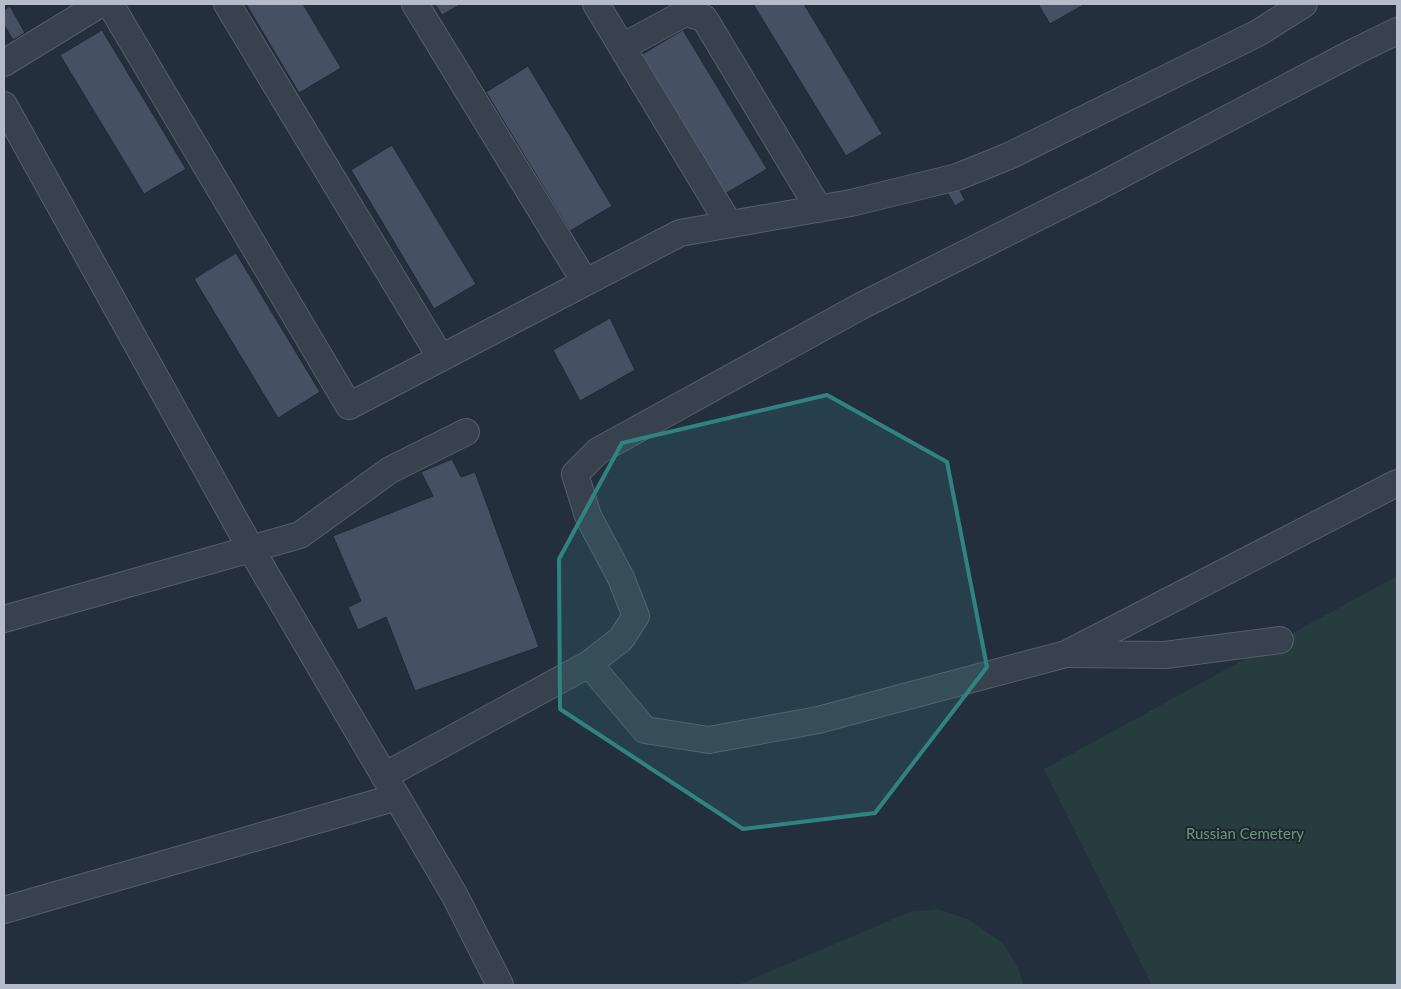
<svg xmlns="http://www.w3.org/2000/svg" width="1401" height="989" viewBox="0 0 1401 989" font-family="Lato,sans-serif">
  <rect width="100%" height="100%" fill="#242f3e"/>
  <path fill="#263c3f" d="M 1397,576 L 1397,985 L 1152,985 L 1044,769 Z
    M 938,909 L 970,920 L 1004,944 L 1020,972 L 1023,985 L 738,985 L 910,912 Z"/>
  <path fill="#455162" stroke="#1f2835" d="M 246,4 L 303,4 L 341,68 L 299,93 Z
    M 435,4 L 461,4 L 442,15 Z
    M 753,4 L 804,4 L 882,134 L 846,156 Z
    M 1038,4 L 1085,4 L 1050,24 Z
    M 10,6 L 25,33 L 13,40 L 4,25 L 4,10 Z
    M 102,30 L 186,169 L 144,194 L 60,55 Z
    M 683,30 L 767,169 L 725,194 L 641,55 Z
    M 528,66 L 612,206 L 570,231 L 486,92 Z
    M 392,145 L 476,284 L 434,309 L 351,170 Z
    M 957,185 L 965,200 L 955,206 L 946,190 Z
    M 236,253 L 320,392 L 278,418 L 194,279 Z
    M 610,318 L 635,370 L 580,401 L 553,350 Z
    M 452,459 L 461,477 L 475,472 L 539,647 L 415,691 L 386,617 L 358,630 L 348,607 L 361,601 L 333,536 L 433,496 L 421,472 Z"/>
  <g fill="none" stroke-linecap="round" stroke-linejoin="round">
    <defs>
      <path id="minor" d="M 110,4 L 349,406 L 680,233 L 851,203 L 957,177 L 1009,156 L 1258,33 L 1304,4
        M 227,4 L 441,358
        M 415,4 L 585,282
        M 596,4 L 729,224
        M 622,47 L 685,13 L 704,18 L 819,209
        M 4,63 L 100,4
        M 4,105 L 251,549 L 455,896 L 500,985
        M 4,619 L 300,535 L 390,470 L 466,432
        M 1069,654 L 1165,655 L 1280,640
        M 589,664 L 645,730 L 709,740 L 818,720 L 1066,654 L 1397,483
        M 384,776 L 589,664 L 621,639 L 636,616 L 621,578 L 588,516 L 575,474 L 598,451 L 861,306 L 1096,188 L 1354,52 L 1397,31
        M 4,910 L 397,797"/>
    </defs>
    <use href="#minor" stroke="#565f6c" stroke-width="28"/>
    <use href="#minor" stroke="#38414e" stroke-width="26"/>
  </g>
  <path fill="#308480" fill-opacity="0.2" stroke="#308480" stroke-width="4" stroke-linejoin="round" d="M 827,395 L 947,462 L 987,667 L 875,813 L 743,829 L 560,709 L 559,559 L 622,443 Z"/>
  <g text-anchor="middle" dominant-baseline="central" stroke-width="4" stroke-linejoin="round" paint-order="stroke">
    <g font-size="15" fill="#6b9a76" stroke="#1d2633">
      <text x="1245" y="833">Russian Cemetery</text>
    </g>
  </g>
  <rect width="1401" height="989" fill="none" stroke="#b4bcc9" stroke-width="10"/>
</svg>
